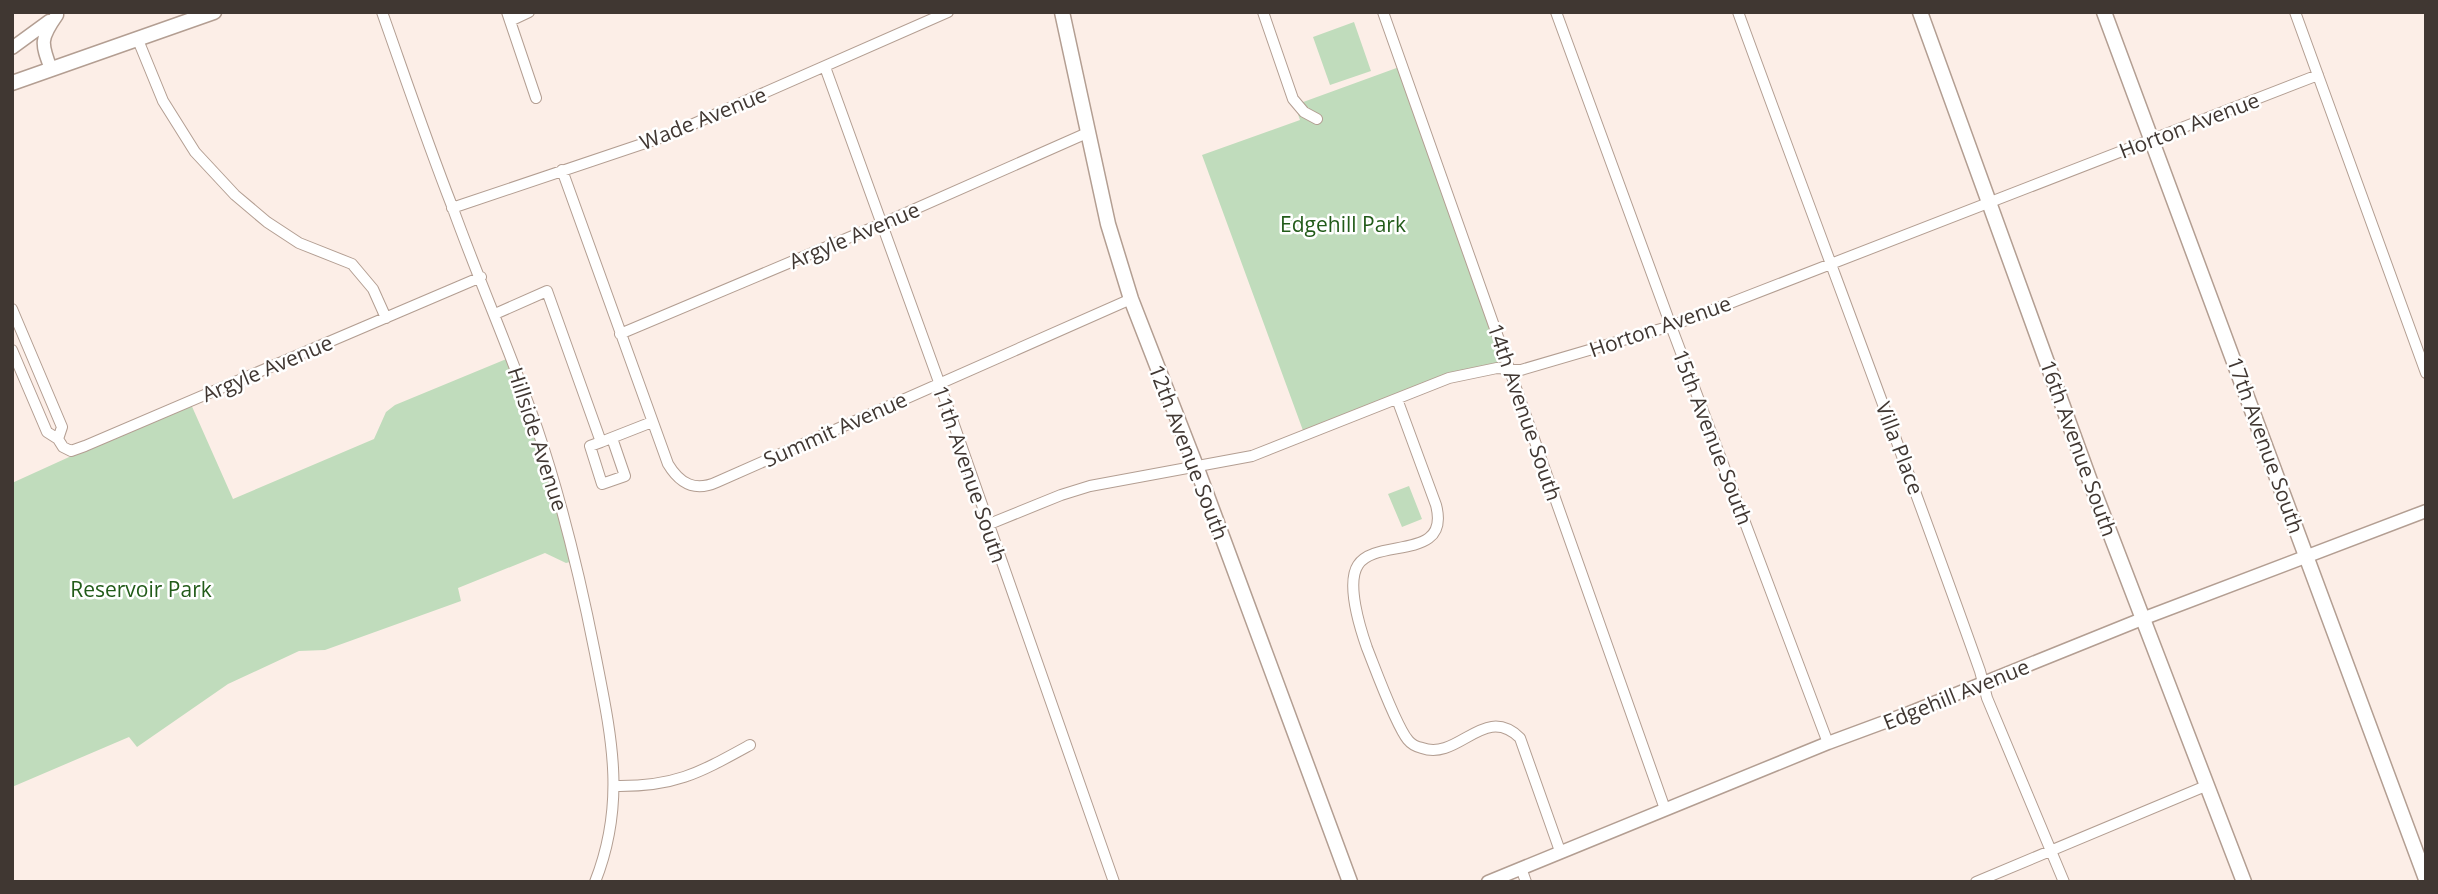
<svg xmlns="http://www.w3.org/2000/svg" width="2438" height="894" viewBox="0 0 2438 894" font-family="'Open Sans',sans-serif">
  <rect width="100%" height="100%" fill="#fceee7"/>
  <path fill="#c0dcbc" d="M 1354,22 L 1371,71 L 1330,85 L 1313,37 Z
    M 1402,66 L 1509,369 L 1449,378 L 1305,436 L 1202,155 L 1300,120 L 1295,105 Z
    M 511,357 L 574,561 L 566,563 L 545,553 L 458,588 L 461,601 L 325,650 L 299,651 L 228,684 L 137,747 L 129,737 L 12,787 L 12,483 L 190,402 L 233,499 L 374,439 L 386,412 L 395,405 Z
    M 1409,486 L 1422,519 L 1402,527 L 1388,494 Z"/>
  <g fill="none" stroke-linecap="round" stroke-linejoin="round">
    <defs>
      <path id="minor" d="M 382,12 C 405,77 427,142 452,206 C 479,281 511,353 537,428 C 562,502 580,577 595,653 C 611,735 627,801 595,882
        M 507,12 L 536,98
        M 1263,12 L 1293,99 L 1304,112 L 1317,119
        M 1383,12 L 1665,809
        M 1556,12 L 1671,326 L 1828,743
        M 1738,12 C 1818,232 1902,451 1980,671 L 1987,698 L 2064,882
        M 2295,12 L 2426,373
        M 510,21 L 529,12
        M 138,40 L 163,101 L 195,152 L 235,195 L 267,222 L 299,243 L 352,264 L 373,289 L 386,318
        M 825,67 L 939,382 L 1114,882
        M 562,170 L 668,464 C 680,484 695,492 717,482 L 1131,299
        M 452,208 L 666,136 L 948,12
        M 12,309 L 62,427 L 58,439 L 47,432 L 12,350
        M 495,314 L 547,291 L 601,442 L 652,422
        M 620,334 L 881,224 L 1087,133
        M 1397,399 L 1436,505 C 1451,562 1376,537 1358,565 C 1346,583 1360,628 1367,648 C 1375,668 1396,726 1408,740 C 1412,745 1417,747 1422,748 C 1459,761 1484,703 1520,738 L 1560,851
        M 58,439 L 63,447 L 71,451 L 85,446 L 481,277
        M 601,442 L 590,446 L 602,484 L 625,476 L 612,438
        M 987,525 L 1061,495 L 1090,486 L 1252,456 L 1449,378 L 1497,368 L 1521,370 L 1671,326 L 2318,75
        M 615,786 C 675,787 699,773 750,745
        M 1521,868 L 1526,882
        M 1976,882 L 2208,785"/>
      <path id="tertiary" d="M 12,48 L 49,21
        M 51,69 C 41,43 40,39 57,15
        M 1488,882 L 1828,743 L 1909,713 L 2142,619 L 2426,511"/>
      <path id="secondary" d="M 1062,12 L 1108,224 L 1131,299 L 1196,466 L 1350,882
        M 1920,12 L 2090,481 L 2244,882
        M 2104,12 L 2426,879
        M 12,83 L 214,12"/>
    </defs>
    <use href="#minor" stroke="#b39e92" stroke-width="12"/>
    <use href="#tertiary" stroke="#b39e92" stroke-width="15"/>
    <use href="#secondary" stroke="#b39e92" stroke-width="17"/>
    <use href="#minor" stroke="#fff" stroke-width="10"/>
    <use href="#tertiary" stroke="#fff" stroke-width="12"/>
    <use href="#secondary" stroke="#fff" stroke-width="14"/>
  </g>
  <g text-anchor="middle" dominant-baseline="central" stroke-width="5" stroke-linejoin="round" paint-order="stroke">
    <g font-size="21" fill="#403732" stroke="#fff">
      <text transform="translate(703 118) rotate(-22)">Wade Avenue</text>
      <text transform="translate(2189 125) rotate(-21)">Horton Avenue</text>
      <text transform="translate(854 235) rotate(-23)">Argyle Avenue</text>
      <text transform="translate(1660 326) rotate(-19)">Horton Avenue</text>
      <text transform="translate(267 368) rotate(-23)">Argyle Avenue</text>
      <text transform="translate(1525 412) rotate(71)">14th Avenue South</text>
      <text transform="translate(835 429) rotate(-24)">Summit Avenue</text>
      <text transform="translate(1713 437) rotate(69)">15th Avenue South</text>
      <text transform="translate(538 439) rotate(72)">Hillside Avenue</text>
      <text transform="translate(2266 445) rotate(70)">17th Avenue South</text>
      <text transform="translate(1900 448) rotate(69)">Villa Place</text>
      <text transform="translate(2079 448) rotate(70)">16th Avenue South</text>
      <text transform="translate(1189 452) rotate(69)">12th Avenue South</text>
      <text transform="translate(970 474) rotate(71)">11th Avenue South</text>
      <text transform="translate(1956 694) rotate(-22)">Edgehill Avenue</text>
    </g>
    <g font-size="21" fill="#225b19" stroke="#fff">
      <text x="1343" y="224">Edgehill Park</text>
      <text x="141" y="589">Reservoir Park</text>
    </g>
  </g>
  <rect width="2438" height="894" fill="none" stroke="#403732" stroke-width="28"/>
</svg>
